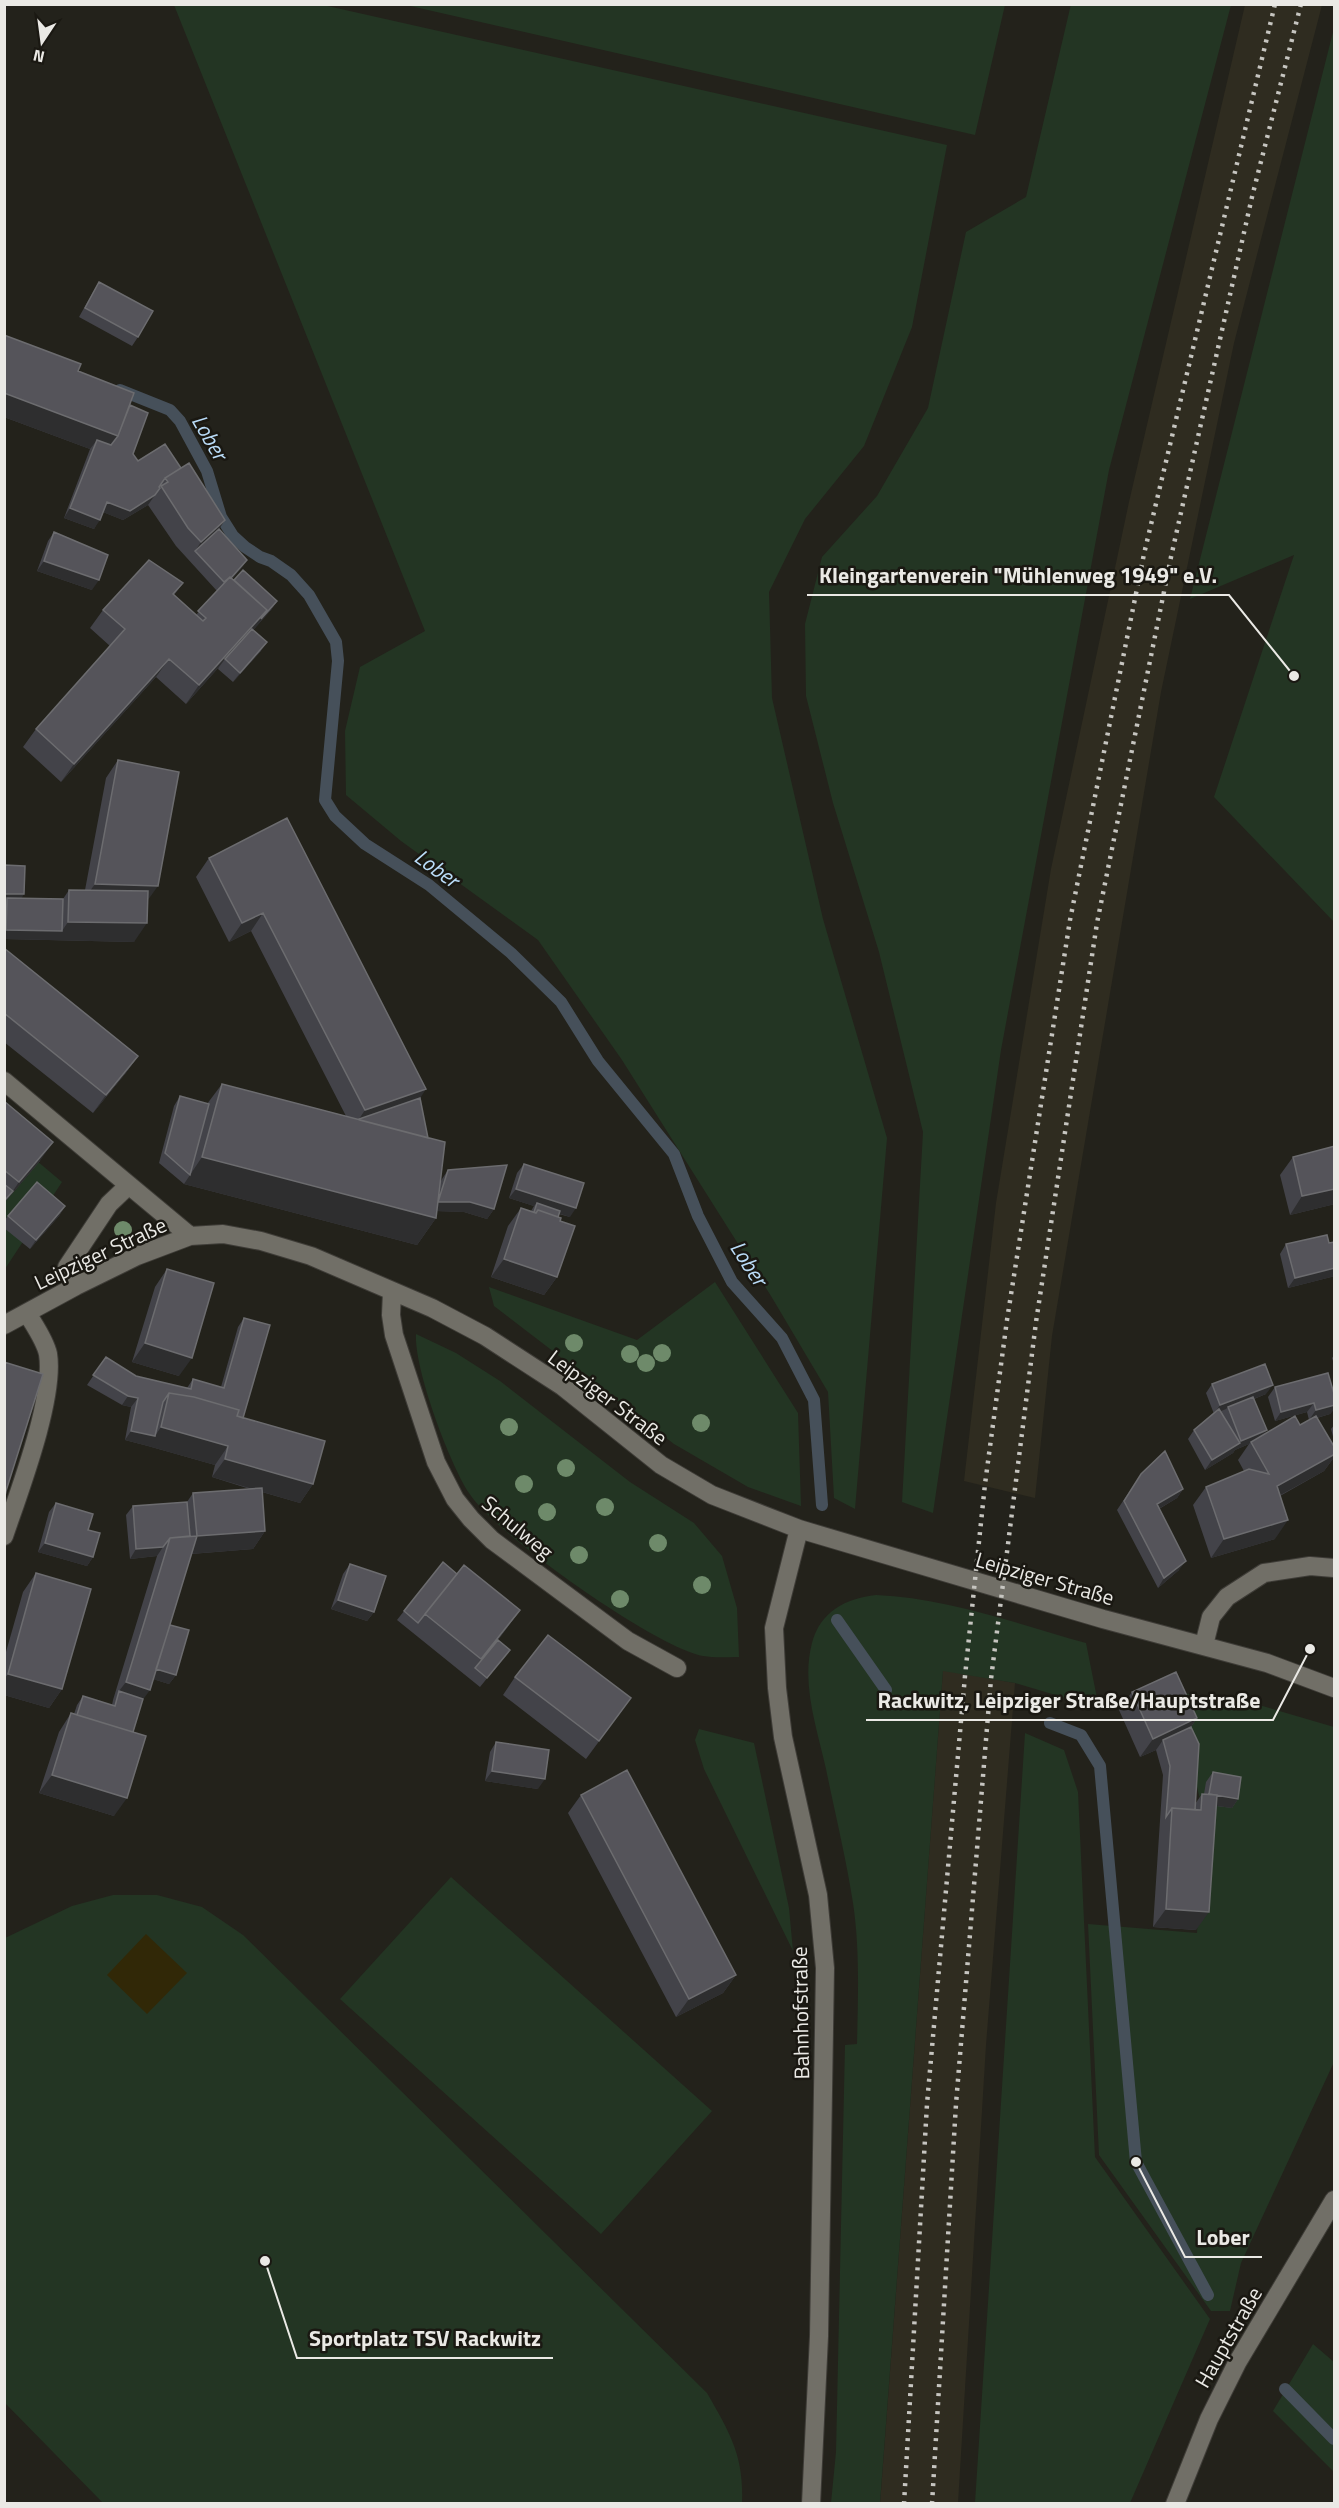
<svg xmlns="http://www.w3.org/2000/svg" width="1339" height="2508" viewBox="0 0 1339 2508" font-family="'Titillium Web',sans-serif">
  <rect width="100%" height="100%" fill="#23221b"/>
  <path fill="#2f2c20" d="M 1245,5 L 1322,5 L 1234,343 L 1161,692 L 1052,1336 L 1035,1498 L 964,1481 L 996,1203 L 1051,869 L 1129,502 Z
    M 943,1670 L 1015,1683 L 986,2045 L 958,2503 L 880,2504 Z"/>
  <path fill="#233523" d="M 1071,4 L 1231,5 L 1109,470 L 1001,1050 L 933,1513 L 902,1502 L 923,1132 L 879,952 L 833,803 L 806,696 L 805,624 L 822,557 L 877,496 L 928,408 L 966,232 L 1026,197 Z
    M 174,5 L 323,5 L 947,145 L 912,327 L 864,446 L 805,519 L 769,592 L 772,698 L 823,919 L 887,1138 L 855,1509 L 834,1498 L 828,1392 L 771,1296 L 622,1060 L 538,940 L 401,841 L 346,795 L 345,731 L 360,667 L 425,631 Z
    M 406,5 L 1005,4 L 1005,5 L 975,135 Z
    M 1334,28 L 1334,922 L 1214,797 L 1294,555 L 1190,599 Z
    M 5,1134 L 62,1182 L 5,1269 Z
    M 715,1282 L 798,1413 L 801,1506 L 748,1487 L 674,1444 L 494,1306 L 489,1287 L 637,1340 Z
    M 416,1334 L 456,1353 L 500,1381 L 630,1482 L 694,1523 L 722,1556 L 737,1608 L 739,1657 C 728,1657 714,1658 703,1656 C 655,1647 495,1534 469,1493 C 449,1462 414,1369 416,1334 Z
    M 876,1595 C 948,1598 1018,1624 1086,1643 L 1099,1708 L 1015,1683 L 943,1671 L 880,2503 L 831,2503 L 836,2452 L 845,2045 L 857,2044 C 858,1997 860,1949 853,1903 C 846,1858 835,1813 826,1769 C 817,1728 801,1684 812,1643 C 820,1612 846,1598 876,1595 Z
    M 1172,1692 L 1242,1700 L 1334,1727 L 1334,2062 L 1241,2263 L 1230,2311 L 1211,2311 L 1099,2155 L 1088,1924 L 1197,1933 L 1204,1814 Z
    M 699,1729 L 754,1743 L 789,1908 L 793,1951 L 704,1769 L 695,1740 Z
    M 1025,1733 L 1064,1750 L 1078,1792 L 1095,2157 L 1210,2319 L 1130,2503 L 975,2503 Z
    M 451,1877 L 712,2111 L 601,2234 L 340,1999 Z
    M 113,1895 L 157,1895 L 202,1907 L 243,1935 L 707,2393 C 730,2433 744,2456 742,2503 L 103,2503 L 5,2403 L 5,1938 L 72,1906 Z
    M 1313,2344 L 1334,2362 L 1334,2472 L 1273,2411 Z"/>
  <path fill="#312807" d="M 146,1934 L 187,1973 L 147,2014 L 107,1975 Z"/>
  <g fill="none" stroke-linecap="round" stroke-linejoin="round">
    <path stroke="#46505a" stroke-width="12" d="M 120,390 L 170,410 L 180,421 L 207,471 L 221,517 L 233,536 L 245,547 L 260,557 L 271,561 L 291,575 L 309,595 L 336,642 L 338,661 L 325,800 L 335,816 L 365,844 L 429,885 L 511,953 L 561,1002 L 598,1061 L 674,1154 L 698,1216 L 732,1282 L 782,1338 L 814,1400 L 822,1505
      M 837,1620 L 886,1690
      M 1050,1723 L 1081,1735 L 1100,1766 L 1136,2162 L 1208,2295
      M 1285,2389 L 1334,2439"/>
    <defs>
      <path id="minor" d="M 4,1081 L 190,1236
        M 76,1286 L 67,1267 L 109,1204 L 129,1185
        M 392,1292 L 391,1315 L 394,1335 L 436,1462 L 455,1499 L 471,1519 L 492,1540 L 628,1641 L 677,1668
        M 4,1325 L 76,1286 L 137,1256 L 190,1236 L 223,1234 L 261,1241 L 311,1256 L 432,1308 L 485,1336 L 562,1386 L 661,1465 L 712,1495 L 799,1529 L 1103,1619 L 1267,1663 L 1334,1688
        M 799,1529 L 774,1628 L 777,1688 L 783,1737 L 818,1895 L 825,1968 L 819,2336 L 811,2504
        M 4,1536 C 19,1492 55,1398 48,1354 C 45,1340 34,1325 27,1313
        M 1204,1645 L 1211,1617 L 1227,1597 L 1264,1573 L 1310,1566 L 1334,1568
        M 1175,2504 L 1209,2419 L 1237,2363 L 1334,2200"/>
    </defs>
    <use href="#minor" stroke="#3e3c37" stroke-width="20"/>
    <use href="#minor" stroke="#716f67" stroke-width="18"/>
    <path stroke="#c6c5c0" stroke-width="4.5" stroke-dasharray="3 6" stroke-linecap="butt" d="M 904,2504 L 927,2104 L 965,1676 L 985,1484 L 1007,1320 L 1070,920 L 1144,554 L 1275,4
      M 932,2504 L 956,2104 L 991,1679 L 1036,1322 L 1097,923 L 1171,557 L 1252,197 L 1301,4"/>
  </g>
  <g fill="#6e8a6a">
    <circle cx="123" cy="1230" r="9"/>
    <circle cx="574" cy="1343" r="9"/>
    <circle cx="662" cy="1353" r="9"/>
    <circle cx="630" cy="1354" r="9"/>
    <circle cx="646" cy="1363" r="9"/>
    <circle cx="701" cy="1423" r="9"/>
    <circle cx="509" cy="1427" r="9"/>
    <circle cx="566" cy="1468" r="9"/>
    <circle cx="524" cy="1484" r="9"/>
    <circle cx="605" cy="1507" r="9"/>
    <circle cx="547" cy="1512" r="9"/>
    <circle cx="658" cy="1543" r="9"/>
    <circle cx="579" cy="1555" r="9"/>
    <circle cx="702" cy="1585" r="9"/>
    <circle cx="620" cy="1599" r="9"/>
  </g>
  <path fill="#434349" d="M 99,282 L 138,337 L 132,346 L 79,317 L 93,292 Z
    M 4,335 L 78,371 L 130,405 L 133,454 L 138,461 L 181,468 L 225,520 L 219,529 L 247,560 L 232,579 L 277,601 L 271,610 L 253,630 L 261,651 L 233,682 L 218,669 L 219,667 L 186,704 L 156,677 L 61,782 L 23,747 L 36,729 L 110,646 L 90,628 L 103,610 L 183,583 L 174,595 L 196,615 L 217,591 L 176,546 L 148,505 L 123,520 L 103,512 L 94,529 L 64,518 L 90,449 L 4,417 Z
    M 54,532 L 92,590 L 37,571 L 48,541 Z
    M 118,760 L 148,900 L 134,942 L 4,939 L 4,865 L 24,894 L 21,898 L 63,899 L 69,890 L 85,890 L 106,778 Z
    M 287,818 L 420,1098 L 428,1138 L 440,1183 L 442,1179 L 448,1170 L 494,1209 L 487,1219 L 464,1212 L 437,1211 L 436,1218 L 417,1245 L 184,1184 L 159,1163 L 174,1106 L 180,1096 L 207,1104 L 222,1084 L 346,1116 L 251,931 L 229,942 L 196,877 L 209,858 Z
    M 4,948 L 138,1056 L 125,1074 L 93,1113 L 4,1042 Z
    M 4,1101 L 40,1161 L 4,1203 Z
    M 1335,1146 L 1335,1204 L 1290,1215 L 1280,1175 L 1293,1157 Z
    M 524,1164 L 570,1217 L 559,1214 L 558,1217 L 560,1221 L 557,1277 L 544,1295 L 491,1277 L 508,1226 L 521,1208 L 531,1211 L 534,1206 L 509,1198 L 517,1173 Z
    M 65,1206 L 59,1216 L 30,1249 L 4,1228 L 4,1221 L 8,1216 Z
    M 1335,1242 L 1335,1276 L 1288,1288 L 1280,1254 L 1286,1244 L 1329,1243 Z
    M 167,1269 L 179,1376 L 132,1362 L 155,1287 Z
    M 244,1318 L 243,1418 L 313,1484 L 300,1503 L 262,1492 L 265,1531 L 253,1549 L 191,1554 L 170,1625 L 176,1675 L 169,1684 L 153,1679 L 143,1699 L 133,1732 L 114,1816 L 39,1793 L 59,1732 L 71,1713 L 74,1714 L 77,1705 L 83,1696 L 112,1705 L 113,1700 L 157,1556 L 130,1559 L 126,1515 L 133,1506 L 187,1502 L 193,1493 L 250,1489 L 212,1477 L 215,1465 L 148,1446 L 125,1440 L 131,1407 L 122,1405 L 87,1385 L 106,1357 L 136,1376 L 187,1388 L 193,1379 L 221,1387 L 238,1327 Z
    M 1335,1354 L 1335,1367 L 1332,1358 Z
    M 1212,1384 L 1266,1394 L 1254,1399 L 1267,1430 L 1264,1434 L 1300,1425 L 1309,1420 L 1307,1412 L 1275,1421 L 1268,1397 L 1275,1387 L 1335,1397 L 1335,1408 L 1330,1414 L 1317,1418 L 1335,1448 L 1335,1456 L 1324,1471 L 1280,1496 L 1275,1539 L 1211,1558 L 1193,1505 L 1206,1487 L 1244,1471 L 1238,1460 L 1249,1444 L 1235,1450 L 1233,1453 L 1205,1470 L 1188,1439 L 1194,1430 L 1214,1414 L 1206,1393 Z
    M 1335,1424 L 1335,1444 L 1331,1429 Z
    M 1141,1474 L 1183,1489 L 1177,1498 L 1159,1509 L 1179,1570 L 1158,1588 L 1117,1510 Z
    M 56,1503 L 88,1530 L 93,1557 L 87,1566 L 38,1552 L 49,1512 Z
    M 350,1564 L 374,1612 L 367,1621 L 331,1609 L 343,1574 Z
    M 36,1573 L 62,1689 L 49,1708 L 4,1695 L 4,1659 L 23,1592 Z
    M 457,1574 L 520,1610 L 498,1640 L 510,1650 L 480,1687 L 397,1620 L 404,1611 Z
    M 515,1677 L 631,1698 L 586,1759 L 503,1695 Z
    M 1132,1692 L 1197,1718 L 1191,1727 L 1195,1804 L 1202,1794 L 1204,1794 L 1206,1782 L 1213,1772 L 1238,1799 L 1232,1808 L 1216,1806 L 1196,1930 L 1153,1927 L 1163,1775 L 1156,1750 L 1140,1757 L 1119,1710 Z
    M 496,1742 L 538,1789 L 485,1781 L 490,1752 Z
    M 581,1795 L 736,1975 L 723,1993 L 676,2017 L 568,1813 Z"/>
  <path fill="#2e2e2f" d="M 4,393 L 118,436 L 105,455 L 97,440 L 90,449 L 4,417 Z
    M 155,495 L 148,505 L 123,520 L 100,511 L 107,502 Z
    M 70,508 L 100,520 L 94,529 L 64,518 Z
    M 225,520 L 213,538 L 195,551 L 201,542 Z
    M 247,560 L 241,569 L 219,594 L 226,584 Z
    M 44,561 L 99,580 L 92,590 L 37,571 Z
    M 277,601 L 271,610 L 226,660 L 225,659 L 219,667 L 186,704 L 199,685 L 267,610 Z
    M 267,642 L 261,651 L 233,682 L 240,673 Z
    M 169,659 L 156,677 L 61,782 L 74,764 Z
    M 95,884 L 158,886 L 145,904 L 82,902 Z
    M 4,894 L 24,894 L 18,903 L 7,898 L 4,901 Z
    M 263,913 L 251,931 L 229,942 L 242,923 Z
    M 68,922 L 147,923 L 134,942 L 4,939 L 4,932 L 6,930 L 62,931 Z
    M 138,1056 L 125,1074 L 93,1113 L 106,1095 Z
    M 426,1089 L 414,1108 L 359,1119 L 365,1110 Z
    M 53,1142 L 40,1161 L 6,1201 L 19,1182 Z
    M 202,1157 L 436,1218 L 417,1245 L 184,1184 Z
    M 516,1189 L 576,1208 L 570,1217 L 536,1206 L 537,1203 L 534,1206 L 509,1198 Z
    M 1335,1189 L 1335,1204 L 1290,1215 L 1302,1196 Z
    M 438,1202 L 470,1202 L 494,1209 L 487,1219 L 464,1212 L 432,1211 Z
    M 65,1206 L 59,1216 L 30,1249 L 36,1240 Z
    M 504,1259 L 557,1277 L 544,1295 L 491,1277 Z
    M 1335,1268 L 1335,1276 L 1288,1288 L 1295,1278 Z
    M 145,1343 L 192,1358 L 179,1376 L 132,1362 Z
    M 1273,1385 L 1266,1394 L 1228,1409 L 1228,1407 L 1226,1409 L 1214,1414 L 1220,1405 Z
    M 128,1396 L 138,1398 L 131,1407 L 122,1405 Z
    M 1314,1403 L 1307,1412 L 1275,1421 L 1281,1412 Z
    M 1335,1405 L 1335,1408 L 1330,1414 L 1309,1420 L 1316,1410 Z
    M 161,1427 L 228,1446 L 215,1465 L 148,1446 L 125,1440 L 131,1431 L 155,1436 Z
    M 1267,1430 L 1260,1440 L 1251,1442 L 1249,1444 L 1235,1450 L 1233,1453 L 1205,1470 L 1212,1460 L 1239,1444 L 1241,1441 Z
    M 1335,1454 L 1335,1456 L 1324,1471 L 1264,1504 L 1277,1486 Z
    M 225,1459 L 313,1484 L 300,1503 L 212,1477 Z
    M 1183,1489 L 1177,1498 L 1150,1514 L 1157,1504 Z
    M 1288,1520 L 1275,1539 L 1211,1558 L 1224,1539 Z
    M 265,1531 L 253,1549 L 164,1556 L 197,1536 Z
    M 45,1543 L 93,1557 L 87,1566 L 38,1552 Z
    M 163,1547 L 157,1556 L 130,1559 L 136,1549 Z
    M 1186,1561 L 1179,1570 L 1158,1588 L 1164,1578 Z
    M 338,1600 L 374,1612 L 367,1621 L 331,1609 Z
    M 520,1610 L 507,1628 L 475,1668 L 481,1659 Z
    M 153,1667 L 176,1675 L 169,1684 L 146,1677 Z
    M 8,1674 L 62,1689 L 49,1708 L 4,1695 L 4,1679 Z
    M 126,1682 L 150,1690 L 137,1708 L 119,1691 Z
    M 1197,1718 L 1184,1737 L 1163,1740 L 1156,1750 L 1140,1757 L 1153,1739 Z
    M 492,1771 L 545,1779 L 538,1789 L 485,1781 Z
    M 52,1775 L 127,1798 L 114,1816 L 39,1793 Z
    M 1209,1794 L 1238,1799 L 1232,1808 L 1203,1804 Z
    M 1166,1909 L 1209,1912 L 1196,1930 L 1153,1927 Z
    M 736,1975 L 723,1993 L 676,2017 L 689,1999 Z"/>
  <path fill="#55545a" stroke="#6c6c6f" stroke-width="1.5" d="M 99,282 L 153,311 L 138,337 L 85,308 Z
    M 4,335 L 81,364 L 78,371 L 134,393 L 118,436 L 4,393 Z
    M 130,405 L 148,413 L 133,454 L 138,461 L 165,444 L 181,468 L 165,478 L 159,487 L 160,488 L 155,495 L 130,511 L 107,502 L 100,520 L 70,508 L 97,440 L 111,445 L 118,436 Z
    M 189,463 L 225,520 L 201,542 L 188,528 L 161,486 L 168,482 L 165,478 Z
    M 219,529 L 247,560 L 231,578 L 230,577 L 224,582 L 195,551 Z
    M 54,532 L 108,555 L 99,580 L 44,561 Z
    M 149,560 L 183,583 L 173,594 L 203,621 L 206,618 L 198,611 L 230,577 L 267,610 L 199,685 L 169,659 L 74,764 L 36,729 L 125,629 L 103,610 Z
    M 243,570 L 277,601 L 261,619 L 267,610 L 234,580 Z
    M 252,629 L 267,642 L 240,673 L 225,659 Z
    M 118,760 L 179,772 L 158,886 L 95,884 Z
    M 287,818 L 426,1089 L 365,1110 L 263,913 L 242,923 L 209,858 Z
    M 4,865 L 25,866 L 24,894 L 4,894 Z
    M 69,890 L 148,891 L 147,923 L 68,922 Z
    M 7,898 L 63,899 L 62,931 L 6,930 Z
    M 4,948 L 138,1056 L 106,1095 L 4,1013 Z
    M 222,1084 L 445,1142 L 436,1218 L 202,1157 Z
    M 180,1096 L 209,1104 L 190,1175 L 165,1153 Z
    M 420,1098 L 428,1138 L 359,1120 L 359,1119 Z
    M 4,1101 L 53,1142 L 19,1182 L 4,1170 Z
    M 1335,1146 L 1335,1189 L 1302,1196 L 1293,1157 Z
    M 524,1164 L 584,1183 L 576,1208 L 516,1189 Z
    M 507,1165 L 494,1209 L 470,1202 L 438,1202 L 448,1170 Z
    M 37,1182 L 65,1206 L 36,1240 L 8,1216 Z
    M 4,1184 L 13,1191 L 4,1201 Z
    M 537,1203 L 560,1211 L 558,1217 L 538,1210 L 536,1213 L 534,1212 Z
    M 521,1208 L 536,1213 L 538,1210 L 561,1218 L 560,1221 L 575,1226 L 557,1277 L 504,1259 Z
    M 1327,1235 L 1329,1243 L 1335,1242 L 1335,1268 L 1295,1278 L 1286,1244 Z
    M 167,1269 L 214,1283 L 192,1358 L 145,1343 Z
    M 244,1318 L 270,1325 L 243,1418 L 237,1416 L 239,1410 L 194,1397 L 169,1393 L 163,1402 L 155,1436 L 131,1431 L 138,1398 L 128,1396 L 93,1375 L 106,1357 L 136,1376 L 191,1389 L 193,1379 L 224,1388 Z
    M 4,1362 L 43,1374 L 6,1491 L 4,1501 Z
    M 1265,1364 L 1273,1385 L 1220,1405 L 1212,1384 Z
    M 1328,1373 L 1335,1397 L 1335,1405 L 1316,1410 L 1314,1403 L 1281,1412 L 1275,1387 Z
    M 169,1393 L 194,1397 L 239,1410 L 237,1416 L 325,1441 L 313,1484 L 225,1459 L 228,1446 L 161,1427 Z
    M 1253,1397 L 1267,1430 L 1241,1441 L 1228,1407 Z
    M 1219,1409 L 1240,1443 L 1212,1460 L 1194,1430 Z
    M 1295,1416 L 1300,1425 L 1316,1416 L 1335,1448 L 1335,1454 L 1277,1486 L 1288,1520 L 1224,1539 L 1206,1487 L 1249,1469 L 1269,1474 L 1251,1442 Z
    M 1165,1451 L 1183,1489 L 1157,1504 L 1186,1561 L 1164,1578 L 1124,1501 L 1141,1474 Z
    M 262,1488 L 265,1531 L 197,1536 L 193,1493 Z
    M 187,1502 L 190,1536 L 170,1538 L 163,1547 L 136,1549 L 133,1506 Z
    M 56,1503 L 93,1514 L 88,1530 L 100,1533 L 93,1557 L 45,1543 Z
    M 197,1536 L 150,1690 L 126,1682 L 170,1538 Z
    M 443,1562 L 457,1574 L 418,1623 L 404,1611 Z
    M 350,1564 L 386,1576 L 374,1612 L 338,1600 Z
    M 464,1565 L 520,1610 L 481,1659 L 425,1614 Z
    M 36,1573 L 91,1589 L 62,1689 L 8,1674 Z
    M 170,1625 L 189,1630 L 176,1675 L 156,1669 Z
    M 548,1635 L 631,1698 L 599,1741 L 515,1677 Z
    M 498,1640 L 510,1650 L 487,1678 L 475,1668 Z
    M 1176,1672 L 1197,1718 L 1153,1739 L 1132,1692 Z
    M 119,1691 L 143,1699 L 133,1732 L 77,1715 L 83,1696 L 115,1706 Z
    M 71,1713 L 146,1736 L 127,1798 L 52,1775 Z
    M 1191,1727 L 1199,1744 L 1195,1810 L 1172,1808 L 1166,1817 L 1170,1766 L 1163,1740 Z
    M 496,1742 L 549,1750 L 545,1779 L 492,1771 Z
    M 627,1770 L 736,1975 L 689,1999 L 581,1795 Z
    M 1213,1772 L 1241,1777 L 1238,1799 L 1209,1794 Z
    M 1202,1794 L 1217,1795 L 1209,1912 L 1166,1909 L 1172,1808 L 1201,1810 Z"/>
  <g text-anchor="middle" dominant-baseline="central" stroke-width="5" stroke-linejoin="round" paint-order="stroke">
    <g font-size="21" fill="#eae9e5" stroke="#1a1812">
      <text transform="translate(100 1253) rotate(-25)">Leipziger Straße</text>
      <text transform="translate(608 1397) rotate(37)">Leipziger Straße</text>
      <text transform="translate(518 1527) rotate(40)">Schulweg</text>
      <text transform="translate(1045 1578) rotate(16)">Leipziger Straße</text>
      <text transform="translate(800 2013) rotate(-91)">Bahnhofstraße</text>
      <text transform="translate(1228 2337) rotate(-60)">Hauptstraße</text>
    </g>
    <g font-size="22" font-style="italic" fill="#badcf8" stroke="#1a1812">
      <text transform="translate(210 437) rotate(60)">Lober</text>
      <text transform="translate(437 868) rotate(36)">Lober</text>
      <text transform="translate(749 1263) rotate(57)">Lober</text>
    </g>
  </g>
  <path fill="none" stroke="#eae9e5" stroke-width="2" d="M1294 676L1229 595H807M1310 1649L1273 1720H866M1136 2162L1185 2257H1262M265 2261L297 2358H553"/>
  <g fill="#eae9e5" stroke="#1a1812" stroke-width="2">
    <circle cx="1294" cy="676" r="6"/>
    <circle cx="1310" cy="1649" r="6"/>
    <circle cx="1136" cy="2162" r="6"/>
    <circle cx="265" cy="2261" r="6"/>
  </g>
  <g font-size="22" text-anchor="middle" font-weight="bold" fill="#eae9e5" stroke="#1a1812" stroke-width="5" stroke-linejoin="round" paint-order="stroke">
    <text x="1018" y="583">Kleingartenverein "Mühlenweg 1949" e.V.</text>
    <text x="1069" y="1708">Rackwitz, Leipziger Straße/Hauptstraße</text>
    <text x="1223" y="2245">Lober</text>
    <text x="425" y="2346">Sportplatz TSV Rackwitz</text>
  </g>
  <rect width="1339" height="2508" fill="none" stroke="#eae9e5" stroke-width="12"/>
  <g transform="translate(42 42) rotate(193)" stroke="#1a1812" stroke-width="4.5" paint-order="stroke">
  <path d="M0-4.5L10 22L0 15L-10 22Z" fill="#eae9e5"/>
  <text y="-9" font-size="16" font-weight="bold" text-anchor="middle" fill="#eae9e5">N</text>
  </g>
</svg>
